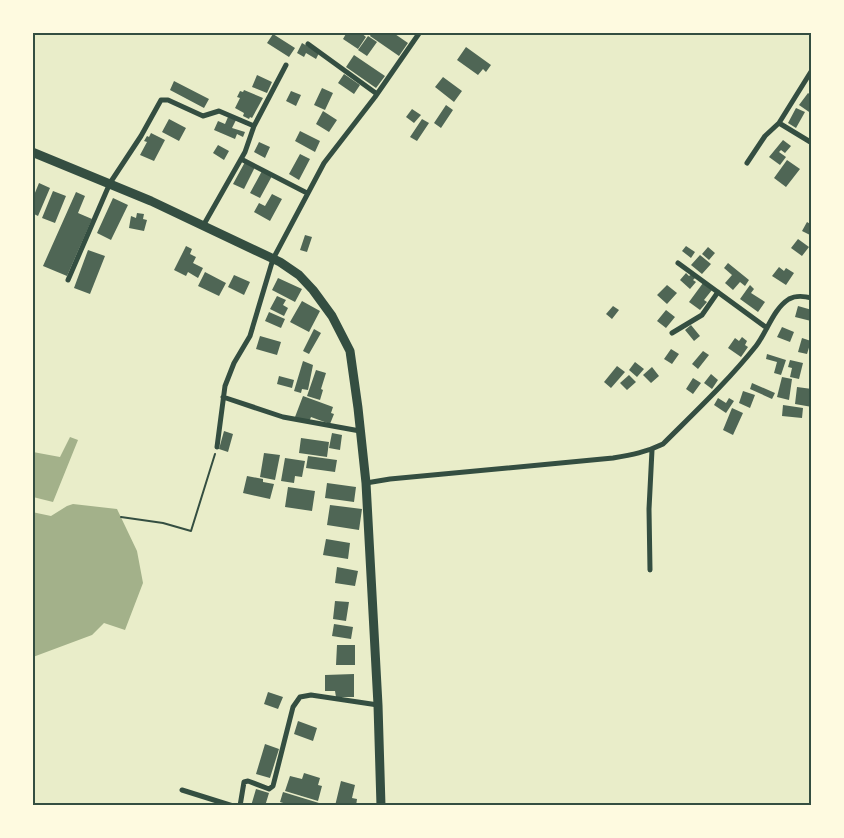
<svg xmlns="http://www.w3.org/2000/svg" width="844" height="838" viewBox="0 0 844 838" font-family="'Alegreya Sans',sans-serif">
  <rect width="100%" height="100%" fill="#e9edc9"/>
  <path fill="#a3b18a" d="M 70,437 L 78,440 L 53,502 L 33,497 L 33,452 L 60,457 Z
    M 73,504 L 117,509 L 137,551 L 143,583 L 125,630 L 104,623 L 92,635 L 33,657 L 32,512 L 51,516 L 67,506 Z"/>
  <path fill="#4f6655" d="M 347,32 L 360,32 L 366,37 L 358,49 L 343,39 Z
    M 372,32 L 392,32 L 408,43 L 399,56 L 370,36 Z
    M 273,34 L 295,48 L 289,57 L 267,43 Z
    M 368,36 L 377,42 L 367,56 L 358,50 Z
    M 302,43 L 319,53 L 316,59 L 306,53 L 304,57 L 297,53 Z
    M 466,47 L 491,65 L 486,72 L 483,69 L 478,75 L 457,60 Z
    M 354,55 L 385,76 L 376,88 L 346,67 Z
    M 344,74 L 360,85 L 354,94 L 338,83 Z
    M 257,75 L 272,82 L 267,93 L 252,87 Z
    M 443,77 L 462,91 L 454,102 L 435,87 Z
    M 174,81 L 209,99 L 204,108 L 170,90 Z
    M 322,88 L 333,93 L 325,110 L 314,105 Z
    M 244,90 L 263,98 L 252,118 L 250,117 L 249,119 L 243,116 L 244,113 L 235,108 L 240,98 L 237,97 L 240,91 L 243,92 Z
    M 291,91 L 301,95 L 296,106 L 286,101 Z
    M 808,93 L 812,96 L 812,114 L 799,105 Z
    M 446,105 L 453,110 L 441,128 L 434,123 Z
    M 796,108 L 805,112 L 796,128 L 788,123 Z
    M 412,109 L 421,115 L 414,123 L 406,117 Z
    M 323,111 L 337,120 L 329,132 L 316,124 Z
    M 228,117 L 236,120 L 232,128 L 245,132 L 243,137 L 237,134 L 235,139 L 214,130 L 218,121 L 225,124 Z
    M 169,119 L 186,128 L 179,141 L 162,132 Z
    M 422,119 L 429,123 L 417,141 L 410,137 Z
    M 300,131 L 320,141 L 315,152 L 295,141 Z
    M 151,133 L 165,140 L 154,161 L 140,155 L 147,142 L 144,141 L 147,136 L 149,137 Z
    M 783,140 L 791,146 L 785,153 L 781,150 L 779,152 L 786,157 L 780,165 L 769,157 Z
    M 259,142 L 270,147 L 265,158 L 254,152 Z
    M 218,145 L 229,151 L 224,160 L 213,153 Z
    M 300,154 L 310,159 L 299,180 L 289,174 Z
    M 787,160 L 800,169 L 786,187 L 774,178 Z
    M 245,162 L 255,167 L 244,189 L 233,184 Z
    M 262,171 L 272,176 L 260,198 L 250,193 Z
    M 39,183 L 50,188 L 38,216 L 32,213 L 32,200 Z
    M 53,191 L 66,196 L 55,223 L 42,218 Z
    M 76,192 L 85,196 L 78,213 L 92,219 L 67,276 L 43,266 Z
    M 272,194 L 282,199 L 270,221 L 254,212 L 259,203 L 265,206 Z
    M 113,198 L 128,205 L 111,240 L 97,233 Z
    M 137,213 L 144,214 L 143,219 L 147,220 L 144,231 L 129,228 L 131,216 L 136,218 Z
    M 807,222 L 812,225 L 812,236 L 802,231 Z
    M 305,235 L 312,237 L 307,252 L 300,250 Z
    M 798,239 L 809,247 L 802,256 L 791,248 Z
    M 186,246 L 192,249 L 190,254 L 196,257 L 193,263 L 203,268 L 198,278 L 188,272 L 186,276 L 174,270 Z
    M 686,246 L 695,252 L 691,258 L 682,251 Z
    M 708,247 L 715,253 L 709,260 L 702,254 Z
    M 88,250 L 105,256 L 90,294 L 74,288 Z
    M 700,255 L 711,264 L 702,274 L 691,265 Z
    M 728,263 L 749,280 L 745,286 L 740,282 L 733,290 L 725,283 L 732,275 L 724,268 Z
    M 779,267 L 784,271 L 786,268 L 794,273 L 786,285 L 772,276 Z
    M 205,272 L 226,283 L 219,296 L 198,286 Z
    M 686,273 L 689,276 L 692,274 L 696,277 L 693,280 L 696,282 L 690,289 L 680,280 Z
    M 234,275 L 250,282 L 244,295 L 228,287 Z
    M 278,278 L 302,289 L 295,302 L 272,290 Z
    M 703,283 L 712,290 L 704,300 L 707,302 L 700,310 L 689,302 Z
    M 667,285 L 677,293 L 667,304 L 657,295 Z
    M 750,285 L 754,289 L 751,293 L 765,302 L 758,312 L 740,299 Z
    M 277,296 L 286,300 L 283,305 L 288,308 L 284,316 L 270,309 Z
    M 302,301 L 320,311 L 309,332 L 290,322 Z
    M 613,306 L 619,310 L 612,319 L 606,314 Z
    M 798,306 L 812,310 L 811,321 L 795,317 Z
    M 666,310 L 675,317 L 666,328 L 657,321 Z
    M 269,312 L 285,319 L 281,328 L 265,321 Z
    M 691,325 L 700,336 L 694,341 L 685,330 Z
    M 782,327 L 794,332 L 790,342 L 777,337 Z
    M 314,329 L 321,333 L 309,354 L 303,351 Z
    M 260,336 L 281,342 L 277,355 L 256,349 Z
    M 742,337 L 747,341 L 745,345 L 748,347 L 741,357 L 728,348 L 735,338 L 739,341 Z
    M 802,338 L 811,341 L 807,354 L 798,352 Z
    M 671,349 L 679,354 L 672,364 L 664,359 Z
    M 703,351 L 709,355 L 698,369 L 692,364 Z
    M 767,354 L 786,360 L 781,375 L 774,373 L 777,362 L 766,359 Z
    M 790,360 L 803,363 L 799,379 L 790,377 L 792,368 L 788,367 Z
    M 303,361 L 313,365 L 308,390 L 302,389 L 301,393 L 294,391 Z
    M 635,362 L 644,369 L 637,377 L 629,370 Z
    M 617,366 L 625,372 L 611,388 L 604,382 Z
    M 652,367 L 659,376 L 651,383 L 643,375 Z
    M 316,370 L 326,373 L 321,389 L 323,390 L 320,400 L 307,396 Z
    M 711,374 L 718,380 L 712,389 L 704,383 Z
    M 629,375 L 636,382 L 627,390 L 620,383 Z
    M 279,376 L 294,380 L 292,388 L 277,384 Z
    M 782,377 L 792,379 L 789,400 L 777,397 Z
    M 693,378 L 701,383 L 693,394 L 686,389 Z
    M 752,383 L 775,393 L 772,399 L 750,389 Z
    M 797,387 L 812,389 L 812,407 L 795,404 Z
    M 743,391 L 755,395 L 750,408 L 739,403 Z
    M 303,396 L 333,407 L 331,413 L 334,414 L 330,424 L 311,417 L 309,422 L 295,417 Z
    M 718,398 L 726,403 L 729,398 L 734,401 L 726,413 L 714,405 Z
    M 783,405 L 803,408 L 802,418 L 782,416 Z
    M 732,408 L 743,413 L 733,435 L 723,430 Z
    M 224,431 L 233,434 L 228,452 L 219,449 Z
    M 332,433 L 342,435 L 340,450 L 329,448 Z
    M 301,438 L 329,442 L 327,457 L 299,453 Z
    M 264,453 L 280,455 L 275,480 L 260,477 Z
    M 308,456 L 337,460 L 335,472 L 306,468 Z
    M 285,458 L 305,461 L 302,477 L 295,476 L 294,483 L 281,481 Z
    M 247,476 L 263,479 L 263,482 L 274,484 L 270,499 L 243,493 Z
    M 327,483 L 356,487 L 354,502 L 325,498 Z
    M 288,487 L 315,491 L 312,511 L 285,507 Z
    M 330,505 L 362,509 L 359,530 L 327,525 Z
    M 326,539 L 350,543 L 348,559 L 323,555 Z
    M 337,567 L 358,571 L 355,586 L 335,583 Z
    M 335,601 L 349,602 L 346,621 L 333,619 Z
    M 334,624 L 353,627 L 351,639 L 332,636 Z
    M 337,645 L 355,645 L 355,665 L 336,665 Z
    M 354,674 L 354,697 L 336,697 L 335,691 L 325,691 L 325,675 Z
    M 268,692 L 283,697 L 278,709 L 264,704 Z
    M 298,721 L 317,728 L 313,741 L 294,734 Z
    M 265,744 L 279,749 L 270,778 L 256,774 Z
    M 304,773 L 320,778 L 318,785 L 322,786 L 318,801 L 285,791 L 290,776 L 302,779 Z
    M 341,781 L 355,785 L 352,798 L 357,799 L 356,806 L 335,806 Z
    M 256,789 L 269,793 L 265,806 L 251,806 Z
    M 283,792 L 319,803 L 319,806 L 293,806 L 280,802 Z"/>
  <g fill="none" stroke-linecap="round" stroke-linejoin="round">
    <path stroke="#344e41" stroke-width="2" d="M 121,517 L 163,523 L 191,531 L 215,454"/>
    <path stroke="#344e41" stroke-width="5" d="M 308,44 L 377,94
      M 779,123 L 812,143
      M 241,159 L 307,193
      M 747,163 L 765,136 L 779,123 L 812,70
      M 203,226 L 245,152 L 254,126 L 286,65
      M 678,263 L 767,328
      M 68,280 L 110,183 L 141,136 L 161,100 L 168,100 L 203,116 L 219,111 L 254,126
      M 672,333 L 702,315 L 718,292
      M 223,397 L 283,417 L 360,431
      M 217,447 L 225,386 L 234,363 L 250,336 L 273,259 L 324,163 L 375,97 L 420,32
      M 366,483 L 390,479 L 613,458 C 631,455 647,452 663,444 C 695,412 728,381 756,346 C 767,332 773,309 789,299 C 796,295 804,296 812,298
      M 650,570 L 649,509 L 652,450
      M 182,790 L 233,806
      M 240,806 L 244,782 L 248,781 L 269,789 L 273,786 L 293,707 L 300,697 L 311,695 L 378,705"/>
    <path stroke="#344e41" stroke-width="9" d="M 32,152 L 151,201 L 280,262 L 299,275 L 313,290 L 332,316 L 350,351 L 358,408 L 366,483 L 378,705 L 381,806"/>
  </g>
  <rect width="844" height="838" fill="none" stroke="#fefae0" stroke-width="68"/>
  <rect x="34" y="34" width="776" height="770" fill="none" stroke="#344e41" stroke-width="2"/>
</svg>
